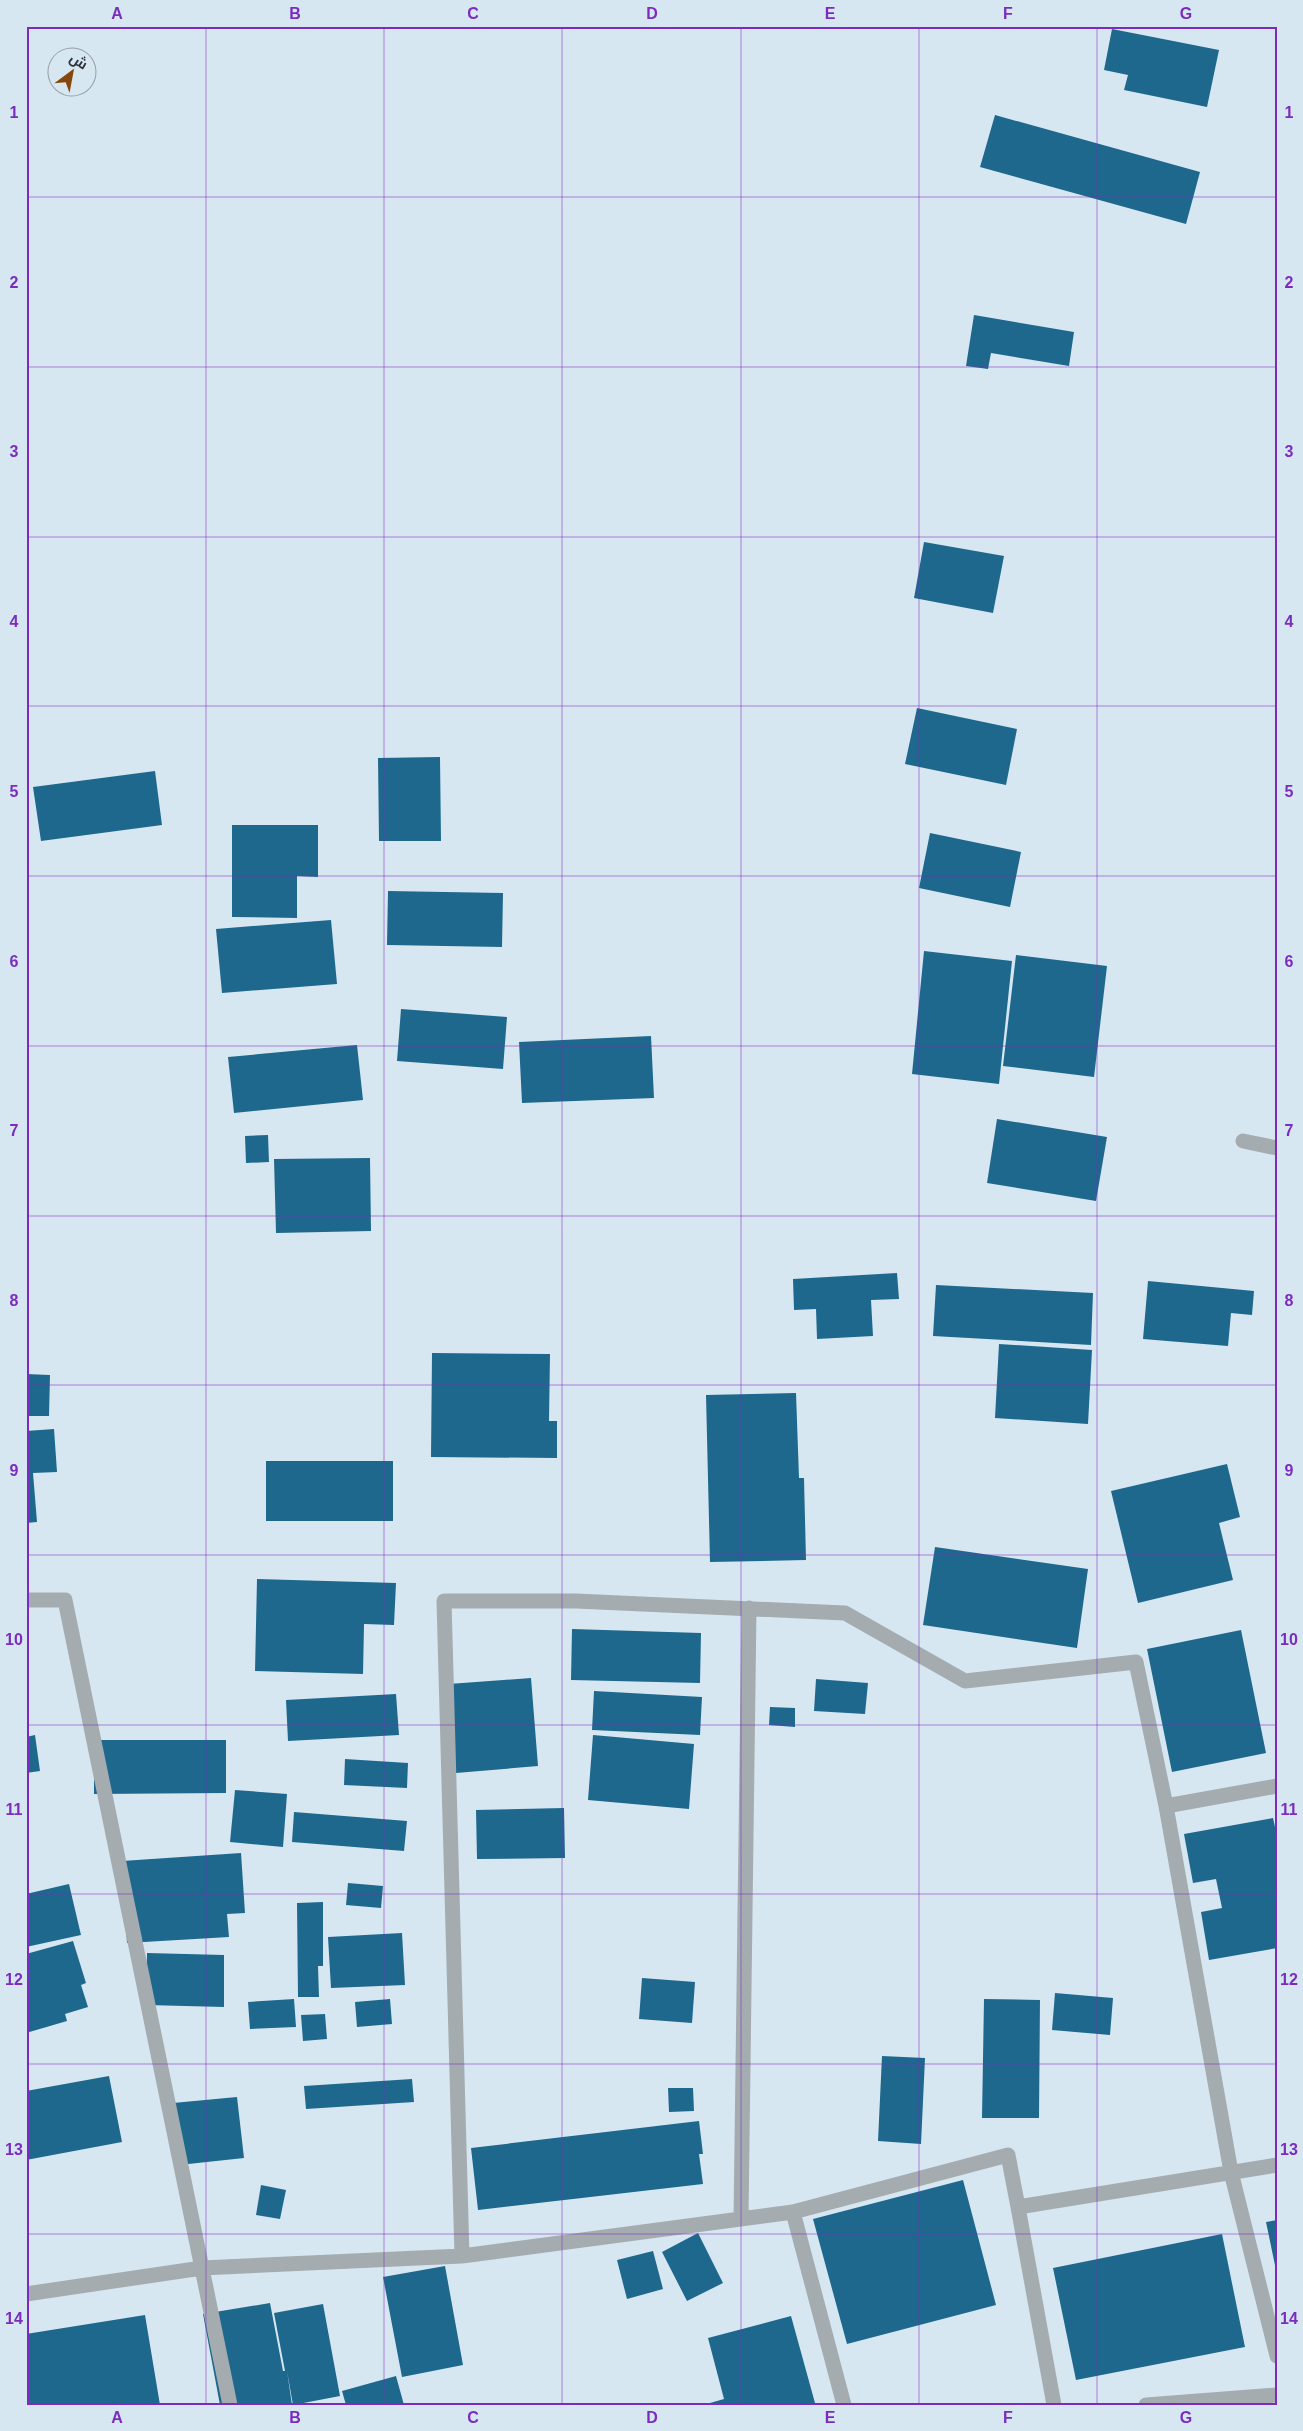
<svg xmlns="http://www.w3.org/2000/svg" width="1303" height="2431" viewBox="0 0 1303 2431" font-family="Helvetica,Cairo,sans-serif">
  <rect width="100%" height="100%" fill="#d7e7f1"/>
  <path fill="#1e688e" d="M 1112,29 L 1219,50 L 1207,107 L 1124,90 L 1128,75 L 1104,70 Z
    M 995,115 L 1200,172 L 1186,224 L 980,167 Z
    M 974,315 L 1074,332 L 1069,366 L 991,353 L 988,369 L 966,366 Z
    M 924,542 L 1004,556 L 993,613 L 914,598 Z
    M 917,708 L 1017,729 L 1006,785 L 905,764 Z
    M 440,757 L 441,841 L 379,841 L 378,758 Z
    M 155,771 L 162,825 L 41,841 L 33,787 Z
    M 232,825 L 318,825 L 318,877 L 297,876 L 297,918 L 232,917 Z
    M 930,833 L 1021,852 L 1010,907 L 919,888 Z
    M 388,891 L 503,893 L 502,947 L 387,945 Z
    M 331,920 L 337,984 L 222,993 L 216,929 Z
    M 924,951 L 1012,961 L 999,1084 L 912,1074 Z
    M 1016,955 L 1107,966 L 1094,1077 L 1003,1066 Z
    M 401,1009 L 507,1017 L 503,1069 L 397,1061 Z
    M 651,1036 L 654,1098 L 522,1103 L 519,1042 Z
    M 357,1045 L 363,1100 L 234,1113 L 228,1057 Z
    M 997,1119 L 1107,1137 L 1096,1201 L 987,1183 Z
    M 268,1135 L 269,1162 L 246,1163 L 245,1136 Z
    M 370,1158 L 371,1231 L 276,1233 L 274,1159 Z
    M 897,1273 L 899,1299 L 871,1300 L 873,1336 L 817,1339 L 816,1309 L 794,1310 L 793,1279 Z
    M 1148,1281 L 1254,1291 L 1252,1315 L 1231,1313 L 1228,1346 L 1143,1339 Z
    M 936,1285 L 1093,1293 L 1091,1345 L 933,1336 Z
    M 999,1344 L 1092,1350 L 1088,1424 L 995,1418 Z
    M 432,1353 L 550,1354 L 549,1421 L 557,1421 L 557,1458 L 431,1457 Z
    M 26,1374 L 50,1375 L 49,1416 L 26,1416 Z
    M 796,1393 L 799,1478 L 804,1478 L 806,1560 L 710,1562 L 706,1395 Z
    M 54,1429 L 57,1472 L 33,1473 L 37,1522 L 26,1523 L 26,1431 Z
    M 266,1461 L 393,1461 L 393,1521 L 266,1521 Z
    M 1227,1464 L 1240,1517 L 1219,1523 L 1233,1580 L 1138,1603 L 1111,1491 Z
    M 935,1547 L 1088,1569 L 1077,1648 L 923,1625 Z
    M 257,1579 L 396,1583 L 394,1625 L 364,1624 L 363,1674 L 255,1671 Z
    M 572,1629 L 701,1633 L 700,1683 L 571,1680 Z
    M 1241,1630 L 1266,1753 L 1172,1772 L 1147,1649 Z
    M 531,1678 L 538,1766 L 456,1773 L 449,1684 Z
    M 816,1679 L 868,1683 L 865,1714 L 814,1711 Z
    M 594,1691 L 702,1697 L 700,1735 L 592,1730 Z
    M 396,1694 L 399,1735 L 288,1741 L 286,1700 Z
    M 770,1707 L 795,1708 L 795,1727 L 769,1725 Z
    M 35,1735 L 40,1771 L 26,1773 L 26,1737 Z
    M 593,1735 L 694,1744 L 689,1809 L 588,1800 Z
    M 94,1740 L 226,1740 L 226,1793 L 94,1794 Z
    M 345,1759 L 408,1763 L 407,1788 L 344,1785 Z
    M 235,1790 L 287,1794 L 283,1847 L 230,1842 Z
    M 564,1808 L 565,1858 L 477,1859 L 476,1810 Z
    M 294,1812 L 407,1821 L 404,1851 L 292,1842 Z
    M 1273,1818 L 1277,1836 L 1277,1948 L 1209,1960 L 1201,1912 L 1222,1908 L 1216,1879 L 1193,1883 L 1184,1834 Z
    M 241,1853 L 245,1913 L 227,1914 L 229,1937 L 127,1943 L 122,1861 Z
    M 348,1883 L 383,1886 L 381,1908 L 346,1905 Z
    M 69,1884 L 81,1935 L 26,1947 L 26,1894 Z
    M 323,1902 L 323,1966 L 318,1966 L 319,1997 L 298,1997 L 297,1903 Z
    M 402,1933 L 405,1985 L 331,1988 L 328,1937 Z
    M 73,1941 L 86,1983 L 81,1985 L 88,2007 L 65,2014 L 67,2021 L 26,2033 L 26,1954 Z
    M 147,1953 L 224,1955 L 224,2007 L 146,2005 Z
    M 642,1978 L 695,1982 L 692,2023 L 639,2019 Z
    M 1055,1993 L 1113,1998 L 1110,2035 L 1052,2030 Z
    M 294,1999 L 296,2027 L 250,2029 L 248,2002 Z
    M 390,1999 L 392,2024 L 357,2027 L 355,2002 Z
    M 984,1999 L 1040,2000 L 1039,2118 L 982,2118 Z
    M 325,2014 L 327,2039 L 303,2041 L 301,2015 Z
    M 882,2056 L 925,2058 L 921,2144 L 878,2141 Z
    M 109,2076 L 122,2142 L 26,2160 L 26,2091 Z
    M 412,2079 L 414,2102 L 306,2109 L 304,2086 Z
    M 668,2088 L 693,2088 L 694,2111 L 669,2112 Z
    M 237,2097 L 244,2158 L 179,2165 L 173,2103 Z
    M 699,2121 L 703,2154 L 699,2154 L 703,2184 L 478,2210 L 471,2148 Z
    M 963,2180 L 996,2305 L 847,2344 L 813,2219 Z
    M 261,2185 L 286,2190 L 280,2219 L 256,2215 Z
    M 1277,2220 L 1277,2270 L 1276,2270 L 1266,2222 Z
    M 698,2233 L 723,2283 L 687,2301 L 662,2252 Z
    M 1222,2234 L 1245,2347 L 1076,2380 L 1053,2268 Z
    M 653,2251 L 663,2289 L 627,2299 L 617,2260 Z
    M 445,2266 L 463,2365 L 402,2377 L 383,2277 Z
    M 270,2303 L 283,2371 L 285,2371 L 274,2313 L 323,2304 L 340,2396 L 293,2405 L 287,2371 L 292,2405 L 220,2405 L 203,2314 Z
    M 145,2315 L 160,2405 L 26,2405 L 26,2334 Z
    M 791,2316 L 815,2403 L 703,2405 L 724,2399 L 708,2338 Z
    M 396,2376 L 404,2405 L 346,2405 L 342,2391 Z"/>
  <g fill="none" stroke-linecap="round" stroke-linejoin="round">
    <path stroke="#a5acb0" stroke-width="15" d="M 1243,1141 L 1277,1148
      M 26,1600 L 65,1600 L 230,2405
      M 1166,1806 L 1277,1786
      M 793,2212 L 1008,2155 L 1018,2207
      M 741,2219 L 749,1608
      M 462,2256 L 444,1601 L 576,1601 L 845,1613 L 965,1681 L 1136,1662 L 1166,1806 L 1231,2172 L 1277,2356
      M 26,2294 L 202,2268 L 462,2256 L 793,2212 L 844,2405
      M 1054,2405 L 1018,2207 L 1277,2165
      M 1146,2405 L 1277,2395"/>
  </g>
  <path fill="none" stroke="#7b2cbf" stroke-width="1" stroke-opacity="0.55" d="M 206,26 L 206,2405M 384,26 L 384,2405M 562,26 L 562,2405M 741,26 L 741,2405M 919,26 L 919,2405M 1097,26 L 1097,2405M 26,197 L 1277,197M 26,367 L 1277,367M 26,537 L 1277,537M 26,706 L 1277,706M 26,876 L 1277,876M 26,1046 L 1277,1046M 26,1216 L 1277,1216M 26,1385 L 1277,1385M 26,1555 L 1277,1555M 26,1725 L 1277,1725M 26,1894 L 1277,1894M 26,2064 L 1277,2064M 26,2234 L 1277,2234"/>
  <rect width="1303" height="2431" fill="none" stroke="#d7e7f1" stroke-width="55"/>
  <g transform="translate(72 72) rotate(32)"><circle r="24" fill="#d7e7f1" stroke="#939fa6"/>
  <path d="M0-4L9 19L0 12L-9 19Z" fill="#86470c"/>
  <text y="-8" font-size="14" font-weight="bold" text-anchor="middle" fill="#2c3236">ش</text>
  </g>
  <rect x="28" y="28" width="1248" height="2376" fill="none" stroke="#7b2cbf" stroke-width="2"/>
  <g font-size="16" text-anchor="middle" font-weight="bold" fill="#7b2cbf">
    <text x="117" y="19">A</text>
    <text x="295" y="19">B</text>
    <text x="473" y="19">C</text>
    <text x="652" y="19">D</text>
    <text x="830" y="19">E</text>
    <text x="1008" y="19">F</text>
    <text x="1186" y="19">G</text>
    <text x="14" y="118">1</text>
    <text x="1289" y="118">1</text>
    <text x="14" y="288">2</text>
    <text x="1289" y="288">2</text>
    <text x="14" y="457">3</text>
    <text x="1289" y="457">3</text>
    <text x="14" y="627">4</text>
    <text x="1289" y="627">4</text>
    <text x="14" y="797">5</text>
    <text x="1289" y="797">5</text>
    <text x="14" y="967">6</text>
    <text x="1289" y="967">6</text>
    <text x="14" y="1136">7</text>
    <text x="1289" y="1136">7</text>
    <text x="14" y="1306">8</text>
    <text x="1289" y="1306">8</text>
    <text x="14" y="1476">9</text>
    <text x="1289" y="1476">9</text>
    <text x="14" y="1645">10</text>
    <text x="1289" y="1645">10</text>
    <text x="14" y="1815">11</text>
    <text x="1289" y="1815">11</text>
    <text x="14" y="1985">12</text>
    <text x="1289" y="1985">12</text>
    <text x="14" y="2155">13</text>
    <text x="1289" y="2155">13</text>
    <text x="14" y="2324">14</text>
    <text x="1289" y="2324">14</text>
    <text x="117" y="2423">A</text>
    <text x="295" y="2423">B</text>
    <text x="473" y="2423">C</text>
    <text x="652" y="2423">D</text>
    <text x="830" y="2423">E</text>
    <text x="1008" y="2423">F</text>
    <text x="1186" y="2423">G</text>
  </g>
</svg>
